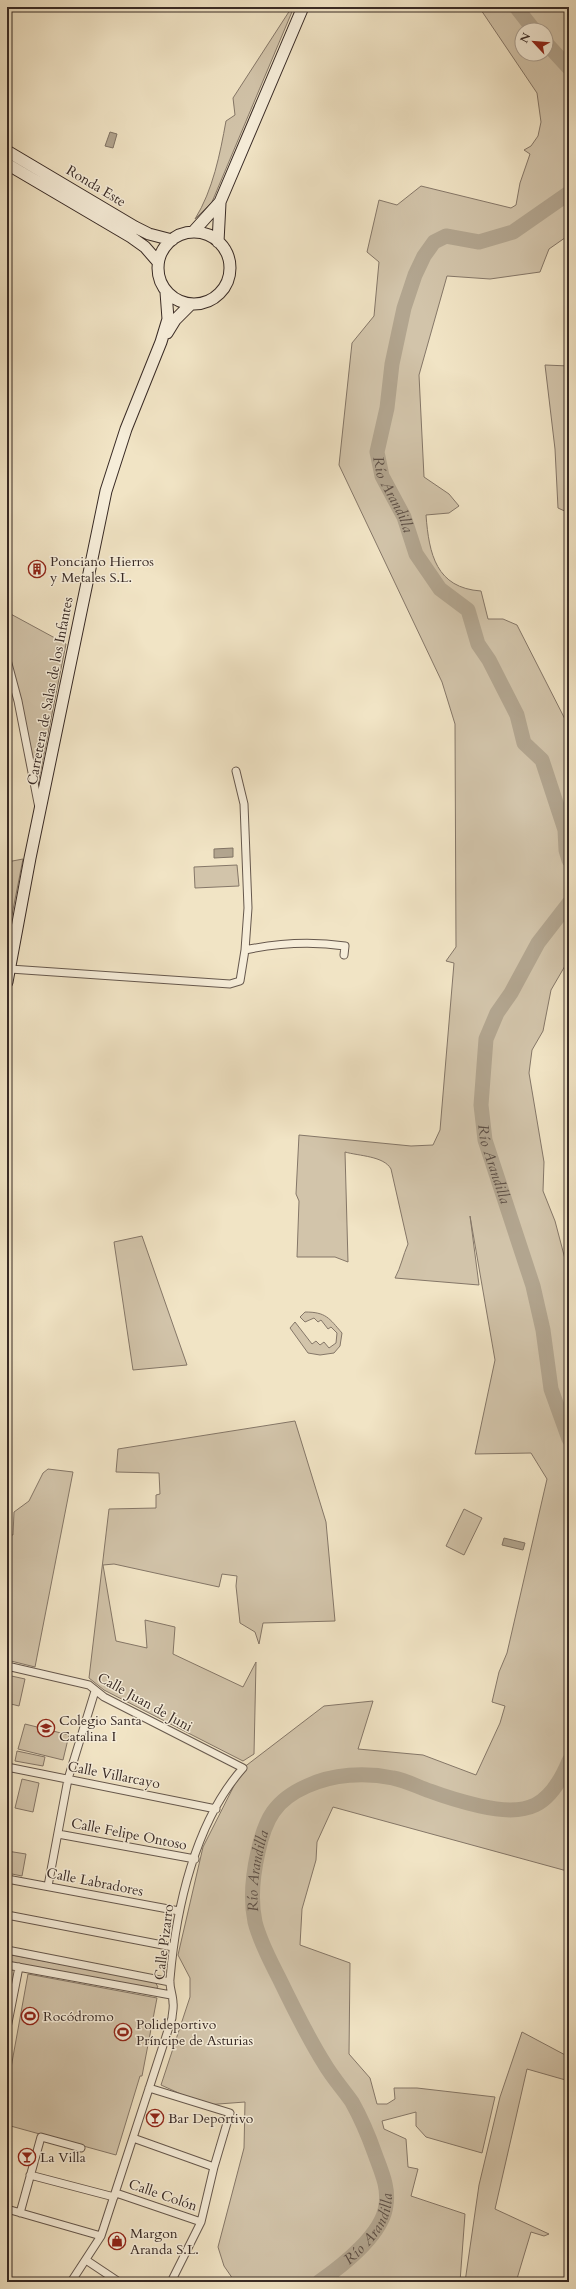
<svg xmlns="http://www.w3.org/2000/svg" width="576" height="2289" viewBox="0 0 576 2289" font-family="Cardo,serif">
  <rect width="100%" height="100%" fill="#f1e4c5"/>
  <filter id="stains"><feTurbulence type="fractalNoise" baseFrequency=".005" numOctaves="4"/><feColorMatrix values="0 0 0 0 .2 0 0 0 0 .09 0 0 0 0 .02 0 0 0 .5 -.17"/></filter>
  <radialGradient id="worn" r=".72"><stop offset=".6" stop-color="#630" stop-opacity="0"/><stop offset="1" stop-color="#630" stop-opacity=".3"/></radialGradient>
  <path fill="#d2c4aa" stroke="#857768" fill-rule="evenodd" d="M 292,7 L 294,7 L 212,202 L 195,219 C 213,190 220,154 226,121 L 235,115 L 233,98 Z
    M 479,7 L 569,7 L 569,235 L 549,249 L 540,272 L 490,279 L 447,276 L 419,375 L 424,477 L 449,494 L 459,506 L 449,513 L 426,515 C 429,554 436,588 481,591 L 488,619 L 503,619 L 517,625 L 569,727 L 569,959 L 551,990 L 543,1031 L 532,1050 L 529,1073 L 544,1162 L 543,1191 L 555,1221 L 569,1274 L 569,1864 L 567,1871 L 333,1807 L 317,1842 L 316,1860 L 302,1909 L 300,1945 L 350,1963 L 349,2054 L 370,2078 L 377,2104 L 387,2104 L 395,2099 L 394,2088 L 417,2088 L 495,2097 L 482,2153 L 426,2137 L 416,2126 L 416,2112 L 382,2121 L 384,2129 L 406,2139 L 408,2167 L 418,2169 L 411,2196 L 465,2214 L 460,2282 L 235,2282 L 224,2266 L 218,2247 L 244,2148 L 245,2102 L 205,2105 L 161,2085 L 190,1997 L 190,1978 L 178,1955 L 203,1847 L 243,1768 L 324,1706 L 373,1701 L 358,1749 L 423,1755 L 476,1775 L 500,1723 L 505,1706 L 492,1702 L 499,1672 L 507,1653 L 547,1479 L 531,1453 L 475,1454 L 495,1360 L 470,1216 L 479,1285 L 395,1278 C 401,1267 403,1255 408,1244 L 391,1169 C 384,1156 359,1156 345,1152 L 348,1262 L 335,1257 L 297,1257 L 299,1201 L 296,1194 L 299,1135 L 411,1146 L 433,1145 L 440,1130 L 454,963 L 446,961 L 456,947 L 455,724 L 442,682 L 339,465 L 352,343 L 374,316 L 379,262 L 367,252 L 379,200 L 397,205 L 421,186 L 511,208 L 516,205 L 520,183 L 530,154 L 524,150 L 531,146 L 538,136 L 541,122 L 537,93 ZM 522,30 L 546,30 L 546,54 L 522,54 Z
    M 545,365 L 569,366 L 569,513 L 558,508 L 555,449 Z
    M 7,612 L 66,644 L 38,784 L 36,781 L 18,688 L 7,654 Z
    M 23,859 L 7,940 L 7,862 Z
    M 237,865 L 239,886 L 195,888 L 194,867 Z
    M 142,1236 L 187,1365 L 133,1370 L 114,1242 Z
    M 305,1312 C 326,1312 329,1318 342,1333 L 340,1346 L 334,1353 L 320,1355 L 308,1353 L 290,1328 L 295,1322 L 312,1344 L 316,1341 L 320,1345 L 324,1342 L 329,1348 L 336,1343 L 337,1333 L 331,1327 L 328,1329 L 321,1320 L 318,1322 L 314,1318 L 305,1322 L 300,1317 Z
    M 295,1421 L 326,1522 L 335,1621 L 263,1623 L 259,1644 L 255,1632 L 240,1623 L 236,1586 L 237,1576 L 222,1574 L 219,1587 L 114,1564 L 103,1565 L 116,1641 L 147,1648 L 145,1620 L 175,1627 L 173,1654 L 243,1687 L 256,1662 L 254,1754 L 243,1761 L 104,1690 L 89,1678 L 109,1509 L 156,1508 L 156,1495 L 160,1494 L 159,1473 L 116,1472 L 118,1449 Z
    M 48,1469 L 73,1472 L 35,1667 L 7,1660 L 7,1535 L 13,1535 L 14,1512 L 29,1501 L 43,1473 Z
    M 464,1509 L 482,1518 L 464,1555 L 446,1546 Z
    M 7,1675 L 25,1679 L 19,1706 L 7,1703 Z
    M 25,1724 L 69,1735 L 63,1760 L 18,1749 Z
    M 17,1751 L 45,1757 L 43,1766 L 15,1761 Z
    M 22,1779 L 39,1783 L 33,1812 L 15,1808 Z
    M 7,1851 L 26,1854 L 22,1876 L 7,1873 Z
    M 7,1954 L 155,1982 L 158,1987 L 154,1990 L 7,1962 Z
    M 28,1974 L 157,1998 L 142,2076 L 140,2076 L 116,2155 L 7,2125 L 7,2090 Z
    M 522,2032 L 569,2057 L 569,2081 L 527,2069 L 495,2209 L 549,2234 L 544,2236 L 531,2232 L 516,2282 L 465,2282 L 479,2185 L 500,2097 Z"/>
  <path fill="#b2a58f" stroke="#817465" d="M 110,132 L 117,134 L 113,148 L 105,146 Z
    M 233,848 L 233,857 L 214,858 L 214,849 Z
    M 504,1538 L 525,1543 L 523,1550 L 502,1545 Z"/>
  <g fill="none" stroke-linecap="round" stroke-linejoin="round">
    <g stroke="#b2a58f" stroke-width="15">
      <path d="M 516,7 L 534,30"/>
      <path d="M 546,43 L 569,68"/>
      <path id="s1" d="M 569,193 L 513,232 L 479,242 L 446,236 L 434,242 L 424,256 L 415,275 L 404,308 L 392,364 L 387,408 L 377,452 L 382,476 L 404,517 L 416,554 L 440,589 L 468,610 L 478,644 L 489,660 L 517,715 L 524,743 L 542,760 L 565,830 L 566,850 L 569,860"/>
      <path id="s2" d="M 569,903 L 538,943 L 511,993 L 497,1013 L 486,1039 L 481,1105 L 485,1140 L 533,1286 L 543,1330 L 551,1389 L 569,1439"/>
      <path id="s3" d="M 319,2282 C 342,2266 383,2234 386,2205 C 389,2187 381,2171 375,2154 C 369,2137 361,2118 352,2102 C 343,2089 332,2077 324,2063 C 307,2036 293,2007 279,1978 C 270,1960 260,1942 255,1922 C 250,1899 253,1874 258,1852 C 265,1819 275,1800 307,1786 C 333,1774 365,1772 393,1778 C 405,1780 418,1787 430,1791 C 446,1797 463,1802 480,1806 C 528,1817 550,1807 569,1761"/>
    </g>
    <defs>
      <path id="minor" d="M 7,660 L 18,701 L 39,808
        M 236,771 L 244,804 L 248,908 L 245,950
        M 10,969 L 230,984 L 240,981 L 245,950 C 278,943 311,941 345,946 L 344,955
        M 7,1666 L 89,1685 L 104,1697 L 243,1768 C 195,1822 176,1908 170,1979 C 169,1987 173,1995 173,2003 C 174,2008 172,2014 172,2018 L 101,2236 L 71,2282
        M 7,1767 L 216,1809
        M 58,1834 L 195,1859
        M 7,1879 L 179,1911
        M 48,1886 L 68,1779 L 95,1691
        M 7,1915 L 173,1947
        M 7,1950 L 170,1982
        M 7,1965 L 171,1995
        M 7,2028 L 19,1967
        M 149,2088 L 230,2113 L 214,2167 L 201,2222 L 171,2282
        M 133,2138 L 214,2167
        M 30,2175 L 114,2197
        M 116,2193 L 201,2222
        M 7,2209 L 101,2236
        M 20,2213 L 41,2137 L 81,2148
        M 86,2260 L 119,2282"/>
      <path id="secondary" d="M 7,151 L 135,227 L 149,234 L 172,240
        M 7,164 L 131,237 L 145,247 L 158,262
        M 193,232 L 220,202 L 303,7
        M158 268a36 36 0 1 1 72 0a36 36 0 1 1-72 0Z
        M 218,242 L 220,203
        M 167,333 L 175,320 L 191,304
        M 7,982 L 30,858 L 106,491 L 126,429 L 161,342 L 168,319 L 166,292"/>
    </defs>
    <use href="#minor" stroke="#66584d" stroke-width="9"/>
    <use href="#secondary" stroke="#382a25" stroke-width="13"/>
    <use href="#minor" stroke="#f6edd9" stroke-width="7"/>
    <use href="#secondary" stroke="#f6edd9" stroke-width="11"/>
  </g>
  <defs>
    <symbol id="building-ring" viewBox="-11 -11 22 22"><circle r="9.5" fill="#f6edd9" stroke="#8f2418" stroke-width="1.5"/><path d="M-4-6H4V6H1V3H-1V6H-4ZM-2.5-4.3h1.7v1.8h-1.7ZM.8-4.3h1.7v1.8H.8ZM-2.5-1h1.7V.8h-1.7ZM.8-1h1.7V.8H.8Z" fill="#8f2418"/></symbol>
    <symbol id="school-ring" viewBox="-11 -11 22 22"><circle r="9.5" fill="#f6edd9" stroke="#8f2418" stroke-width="1.5"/><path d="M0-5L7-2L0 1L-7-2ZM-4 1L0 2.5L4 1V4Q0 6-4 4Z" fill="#8f2418"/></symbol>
    <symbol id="stadium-ring" viewBox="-11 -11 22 22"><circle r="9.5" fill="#f6edd9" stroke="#8f2418" stroke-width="1.5"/><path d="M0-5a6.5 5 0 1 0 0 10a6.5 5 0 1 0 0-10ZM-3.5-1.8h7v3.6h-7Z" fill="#8f2418"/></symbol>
    <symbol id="bar-ring" viewBox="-11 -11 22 22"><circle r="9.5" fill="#f6edd9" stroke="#8f2418" stroke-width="1.5"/><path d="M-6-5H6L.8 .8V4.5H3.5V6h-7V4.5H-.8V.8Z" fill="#8f2418"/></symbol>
    <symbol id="shop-ring" viewBox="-11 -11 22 22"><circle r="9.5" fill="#f6edd9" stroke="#8f2418" stroke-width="1.5"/><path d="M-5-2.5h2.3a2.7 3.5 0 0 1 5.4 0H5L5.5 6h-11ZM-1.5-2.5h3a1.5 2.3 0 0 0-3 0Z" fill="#8f2418"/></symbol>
  </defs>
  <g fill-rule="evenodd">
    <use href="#building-ring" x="27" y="559" width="20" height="20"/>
    <use href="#school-ring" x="36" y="1718" width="20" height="20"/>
    <use href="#stadium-ring" x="20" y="2006" width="20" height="20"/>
    <use href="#stadium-ring" x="113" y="2022" width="20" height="20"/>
    <use href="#bar-ring" x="145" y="2108" width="20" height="20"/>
    <use href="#bar-ring" x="17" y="2147" width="20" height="20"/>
    <use href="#shop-ring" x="107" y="2231" width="20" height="20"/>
  </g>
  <g text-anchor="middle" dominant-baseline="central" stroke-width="3" stroke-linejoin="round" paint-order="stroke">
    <g font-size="14" fill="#382a25" stroke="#f6edd9">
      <text transform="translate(96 186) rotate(31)">Ronda Este</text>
      <text transform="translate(50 691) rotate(-79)">Carretera de Salas de los Infantes</text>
      <text transform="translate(145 1702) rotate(29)">Calle Juan de Juni</text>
      <text transform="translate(114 1775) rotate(11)">Calle Villarcayo</text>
      <text transform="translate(129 1834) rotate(11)">Calle Felipe Ontoso</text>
      <text transform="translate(95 1882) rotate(11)">Calle Labradores</text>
      <text transform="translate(164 1942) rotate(-83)">Calle Pizarro</text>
      <text transform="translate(163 2195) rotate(19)">Calle Colón</text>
    </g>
    <g font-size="14" fill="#382a25" stroke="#f6edd9" text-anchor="start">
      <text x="50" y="561">Ponciano Hierros<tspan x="50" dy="16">y Metales S.L.</tspan></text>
      <text x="59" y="1720">Colegio Santa<tspan x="59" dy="16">Catalina I</tspan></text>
      <text x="43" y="2016">Rocódromo</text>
      <text x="136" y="2024">Polideportivo<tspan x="136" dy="16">Príncipe de Asturias</tspan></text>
      <text x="168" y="2118">Bar Deportivo</text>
      <text x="40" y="2157">La Villa</text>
      <text x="130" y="2233">Margon<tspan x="130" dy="16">Aranda S.L.</tspan></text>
    </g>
    <g font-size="15" font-style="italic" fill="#5d4f45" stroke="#f6edd9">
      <text stroke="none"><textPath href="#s1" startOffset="416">Río Arandilla</textPath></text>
      <text stroke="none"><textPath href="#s2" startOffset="287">Río Arandilla</textPath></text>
      <text stroke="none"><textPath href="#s3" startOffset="471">Río Arandilla</textPath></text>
      <text stroke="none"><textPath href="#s3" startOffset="75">Río Arandilla</textPath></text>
    </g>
  </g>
  <rect width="576" height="2289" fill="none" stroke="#f1e4c5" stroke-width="24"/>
  <rect x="8" y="8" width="560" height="2273" fill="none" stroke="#382a25" stroke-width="2"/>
  <rect x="12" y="12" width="552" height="2265" fill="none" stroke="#382a25"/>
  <g transform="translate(534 42) rotate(296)"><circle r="19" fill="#f6edd9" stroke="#aa9f91"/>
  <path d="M0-3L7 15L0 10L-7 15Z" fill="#8f2418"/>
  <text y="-6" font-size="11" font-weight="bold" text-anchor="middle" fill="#382a25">N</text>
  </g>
  <rect width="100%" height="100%" filter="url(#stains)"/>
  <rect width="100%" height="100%" fill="url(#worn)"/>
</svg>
